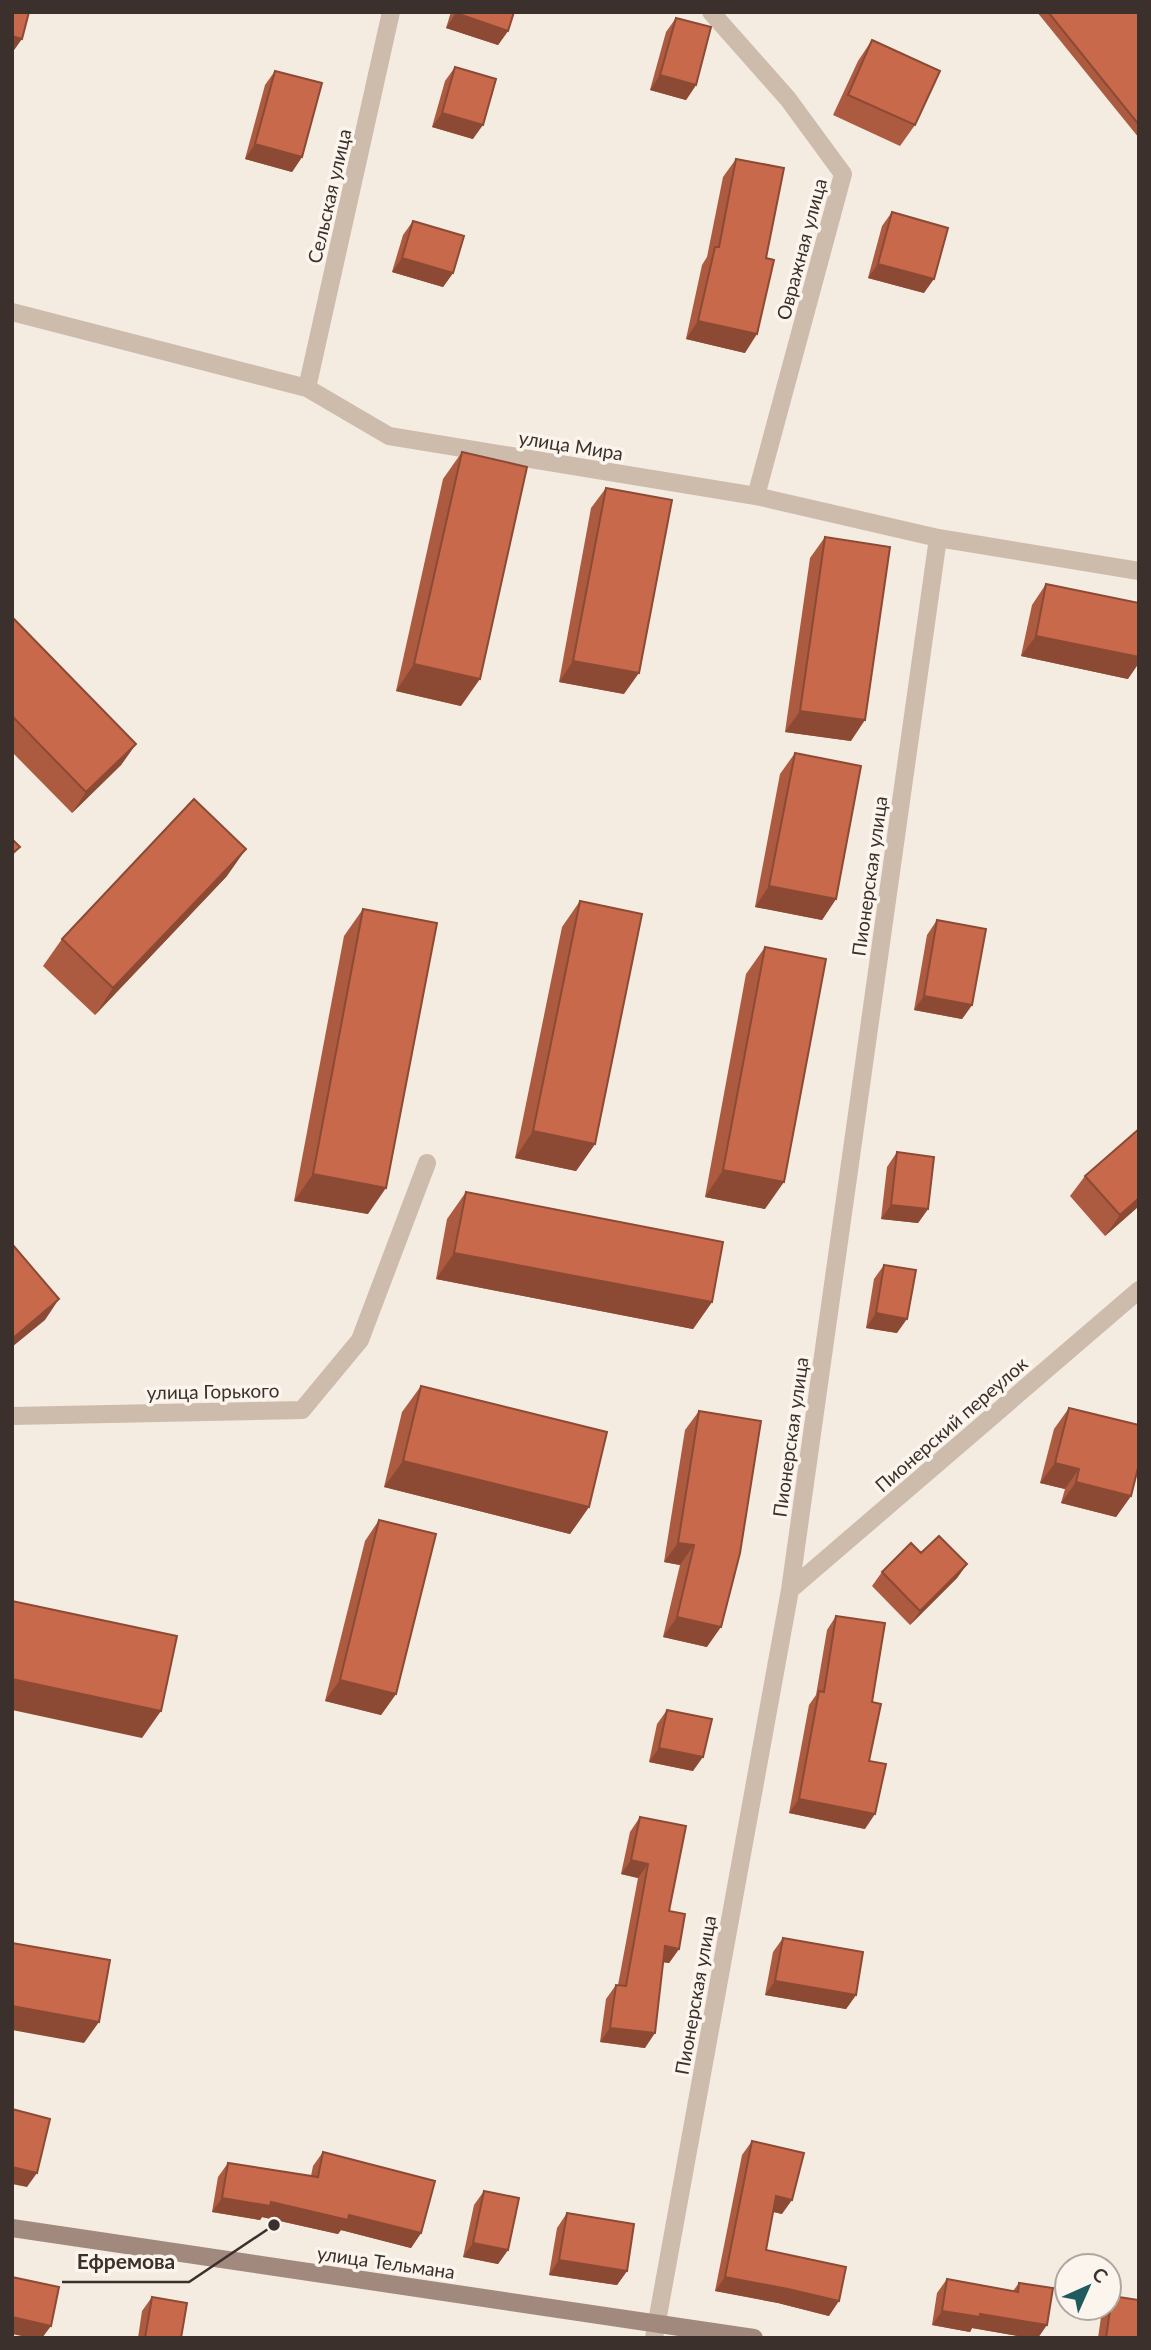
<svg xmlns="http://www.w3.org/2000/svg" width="1151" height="2350" viewBox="0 0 1151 2350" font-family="Lato,sans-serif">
  <rect width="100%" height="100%" fill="#f4ebe1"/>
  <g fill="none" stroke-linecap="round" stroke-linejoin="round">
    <path stroke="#cdbbac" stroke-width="18" d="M 711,12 L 788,99 L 843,174 L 756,496
      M 12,312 L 307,388 L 389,436 L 756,496 L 938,538 L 1139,571
      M 307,388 L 391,12
      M 12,1416 L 302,1410 L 360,1340 L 427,1163
      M 790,1590 L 1139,1290
      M 654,2338 L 790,1590 L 938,538"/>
    <path stroke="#a18a7d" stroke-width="18" d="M 12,2228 L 754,2338"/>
  </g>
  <path fill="#ac5a40" d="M 451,12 L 514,12 L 508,31 L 498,45 L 446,28 Z
    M 1037,12 L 1139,12 L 1139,138 Z
    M 676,18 L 696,85 L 686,100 L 650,90 L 666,32 Z
    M 872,40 L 915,125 L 900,146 L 833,115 L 858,61 Z
    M 455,67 L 473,139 L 432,127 L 445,81 Z
    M 275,71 L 302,157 L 292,172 L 245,159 L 265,85 Z
    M 736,159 L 745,353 L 686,339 L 702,265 L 707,257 L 723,177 Z
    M 892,212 L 924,293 L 868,278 L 882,226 Z
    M 413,221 L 453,273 L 443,287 L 392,272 L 403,235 Z
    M 462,452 L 461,706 L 396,691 L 443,479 Z
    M 606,488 L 624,694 L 559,682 L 591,508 Z
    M 825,537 L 851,741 L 785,732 L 810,558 Z
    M 1046,584 L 1128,679 L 1021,656 L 1032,605 Z
    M 12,619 L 136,744 L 121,765 L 72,813 L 12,752 Z
    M 795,753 L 836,899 L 822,920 L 755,907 L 780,774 Z
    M 227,876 L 95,1015 L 43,966 L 62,939 Z
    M 580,901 L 595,1144 L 576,1171 L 515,1158 L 562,927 Z
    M 363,909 L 368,1214 L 294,1201 L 344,936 Z
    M 937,920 L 972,1005 L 962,1019 L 914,1010 L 927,935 Z
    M 765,947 L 765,1209 L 705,1197 L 746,974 Z
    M 897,1152 L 928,1209 L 918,1223 L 881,1219 L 887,1167 Z
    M 1085,1176 L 1139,1206 L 1105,1236 L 1070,1196 Z
    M 466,1192 L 712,1302 L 693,1329 L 436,1279 L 447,1219 Z
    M 884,1265 L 897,1333 L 866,1328 L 874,1279 Z
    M 421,1386 L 589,1507 L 570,1534 L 384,1487 L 402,1412 Z
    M 1069,1408 L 1131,1496 L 1116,1517 L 1061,1503 L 1065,1489 L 1040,1483 L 1054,1429 Z
    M 699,1411 L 707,1647 L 663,1637 L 680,1565 L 664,1562 L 685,1430 Z
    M 379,1520 L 396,1694 L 381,1715 L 325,1701 L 365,1541 Z
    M 921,1553 L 967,1564 L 957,1578 L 910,1625 L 872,1586 L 882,1572 Z
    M 836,1616 L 872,1702 L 865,1829 L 789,1813 L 809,1705 L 816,1695 L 827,1630 Z
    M 667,1710 L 693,1771 L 649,1762 L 657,1724 Z
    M 640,1817 L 669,1911 L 679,1949 L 669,1963 L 663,1962 L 645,2048 L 600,2042 L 606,1999 L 616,1985 L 618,1985 L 638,1878 L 621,1874 L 630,1832 Z
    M 783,1938 L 856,1995 L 846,2009 L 765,1995 L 773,1952 Z
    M 752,2141 L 782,2214 L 773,2212 L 766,2250 L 829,2316 L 778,2303 L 715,2291 L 742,2155 Z
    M 323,2152 L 421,2233 L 411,2248 L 341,2230 L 338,2234 L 262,2217 L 260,2220 L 212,2212 L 218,2177 L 228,2163 L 311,2176 L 313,2166 Z
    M 484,2191 L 508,2250 L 498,2264 L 463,2257 L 474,2205 Z
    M 567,2213 L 627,2271 L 617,2285 L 549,2275 L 557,2228 Z
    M 947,2279 L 1013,2291 L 1019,2283 L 1038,2338 L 1029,2338 L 972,2328 L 970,2332 L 932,2325 L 937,2293 Z
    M 1112,2296 L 1139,2338 L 1098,2338 L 1102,2310 L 1104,2308 L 1109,2308 L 1109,2301 Z
    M 152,2297 L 181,2338 L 138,2338 L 142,2311 Z"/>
  <path fill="#8c4a34" d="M 456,13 L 508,31 L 498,45 L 446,28 Z
    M 12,36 L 22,39 L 12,53 Z
    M 660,75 L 696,85 L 686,100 L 650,90 Z
    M 442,113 L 483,125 L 473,139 L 432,127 Z
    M 255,144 L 302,157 L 292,172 L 245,159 Z
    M 402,258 L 453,273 L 443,287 L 392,272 Z
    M 878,264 L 934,279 L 924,293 L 868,278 Z
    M 698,321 L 757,334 L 745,353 L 686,339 Z
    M 1036,636 L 1139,657 L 1139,663 L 1128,679 L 1021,656 Z
    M 573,661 L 639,673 L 624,694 L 559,682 Z
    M 414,664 L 480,679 L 461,706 L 396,691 Z
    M 800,711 L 865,720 L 851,741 L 785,732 Z
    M 136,744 L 121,765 L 72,813 L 86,792 Z
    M 246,849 L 227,876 L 95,1015 L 113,988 Z
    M 769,886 L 836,899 L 822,920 L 755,907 Z
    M 924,996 L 972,1005 L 962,1019 L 914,1010 Z
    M 533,1131 L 595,1144 L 576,1171 L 515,1158 Z
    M 723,1170 L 784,1182 L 765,1209 L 705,1197 Z
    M 313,1174 L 386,1188 L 368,1214 L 294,1201 Z
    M 1139,1198 L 1139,1206 L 1105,1236 L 1120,1215 Z
    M 891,1205 L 928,1209 L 918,1223 L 881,1219 Z
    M 454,1253 L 712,1302 L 693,1329 L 436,1279 Z
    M 59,1299 L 45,1320 L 12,1347 L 12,1339 Z
    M 876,1313 L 907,1319 L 897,1333 L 866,1328 Z
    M 403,1461 L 589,1507 L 570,1534 L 384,1487 Z
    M 1055,1463 L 1079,1469 L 1065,1489 L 1040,1483 Z
    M 1076,1482 L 1131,1496 L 1116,1517 L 1061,1503 Z
    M 678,1543 L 694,1545 L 680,1565 L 664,1562 Z
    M 967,1564 L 957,1578 L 910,1625 L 920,1611 Z
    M 677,1617 L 721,1627 L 707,1647 L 663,1637 Z
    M 12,1679 L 161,1711 L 142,1738 L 12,1710 Z
    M 340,1680 L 396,1694 L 381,1715 L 325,1701 Z
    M 659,1748 L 703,1757 L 693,1771 L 649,1762 Z
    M 799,1799 L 875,1814 L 865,1829 L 789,1813 Z
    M 631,1860 L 648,1864 L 638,1878 L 621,1874 Z
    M 665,1946 L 679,1949 L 669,1963 L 655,1961 Z
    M 775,1981 L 856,1995 L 846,2009 L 765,1995 Z
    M 12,2006 L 99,2022 L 84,2043 L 12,2030 Z
    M 610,2028 L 655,2033 L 645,2048 L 600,2042 Z
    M 12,2167 L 37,2173 L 27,2187 L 12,2184 Z
    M 776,2196 L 792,2200 L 782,2214 L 766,2210 Z
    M 222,2198 L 271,2202 L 349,2215 L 421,2233 L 411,2248 L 341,2230 L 338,2234 L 262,2217 L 260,2220 L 212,2212 Z
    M 473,2243 L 508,2250 L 498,2264 L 463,2257 Z
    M 559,2260 L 627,2271 L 617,2285 L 549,2275 Z
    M 725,2277 L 788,2289 L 839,2301 L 829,2316 L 778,2303 L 715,2291 Z
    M 942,2311 L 980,2314 L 1047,2325 L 1038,2338 L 1029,2338 L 972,2328 L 970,2332 L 932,2325 Z
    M 12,2317 L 51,2326 L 42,2338 L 31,2338 L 12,2334 Z"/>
  <path fill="#c8694b" stroke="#8c4a34" stroke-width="2" d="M 12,12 L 29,12 L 22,39 L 12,36 Z
    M 456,12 L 514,12 L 508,31 L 456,13 Z
    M 1048,12 L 1139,12 L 1139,125 Z
    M 676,18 L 711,27 L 696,85 L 660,75 Z
    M 872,40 L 940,71 L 915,125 L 848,95 Z
    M 455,67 L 496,79 L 483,125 L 442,113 Z
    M 275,71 L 322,83 L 302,157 L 255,144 Z
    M 736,159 L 784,168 L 766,258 L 774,260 L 757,334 L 698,321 L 715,247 L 719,247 Z
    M 892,212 L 948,228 L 934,279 L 878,264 Z
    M 413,221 L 464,236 L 453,273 L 402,258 Z
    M 462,452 L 527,467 L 480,679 L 414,664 Z
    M 606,488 L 672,500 L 639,673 L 573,661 Z
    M 825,537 L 890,547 L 865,720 L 800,711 Z
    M 1046,584 L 1139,603 L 1139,657 L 1036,636 Z
    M 13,618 L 136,744 L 86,792 L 12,716 Z
    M 795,753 L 861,766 L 836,899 L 769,886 Z
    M 194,799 L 246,849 L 113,988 L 62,939 Z
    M 12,839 L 20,847 L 12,854 Z
    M 580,901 L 642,914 L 595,1144 L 533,1131 Z
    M 363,909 L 437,923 L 386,1188 L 313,1174 Z
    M 937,920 L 986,929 L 972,1005 L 924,996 Z
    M 765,947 L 826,959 L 784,1182 L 723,1170 Z
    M 1139,1129 L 1139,1198 L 1120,1215 L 1085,1176 Z
    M 897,1152 L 934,1157 L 928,1209 L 891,1205 Z
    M 466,1192 L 723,1242 L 712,1302 L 454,1253 Z
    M 12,1244 L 59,1299 L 12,1339 Z
    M 884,1265 L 916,1270 L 907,1319 L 876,1313 Z
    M 421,1386 L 607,1432 L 589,1507 L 403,1461 Z
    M 1069,1408 L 1139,1425 L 1139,1464 L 1131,1496 L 1076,1482 L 1079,1469 L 1055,1463 Z
    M 699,1411 L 761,1421 L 740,1553 L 721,1627 L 677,1617 L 694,1545 L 678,1543 Z
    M 379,1520 L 436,1534 L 396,1694 L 340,1680 Z
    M 939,1536 L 967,1564 L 920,1611 L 882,1572 L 911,1543 L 921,1553 Z
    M 12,1601 L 177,1636 L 161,1711 L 12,1679 Z
    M 836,1616 L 885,1623 L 872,1702 L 881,1704 L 869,1761 L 886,1764 L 875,1814 L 799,1799 L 819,1691 L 824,1692 Z
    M 667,1710 L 712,1719 L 703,1757 L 659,1748 Z
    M 640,1817 L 686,1826 L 669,1911 L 685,1914 L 679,1949 L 665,1946 L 655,2033 L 610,2028 L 616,1985 L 626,1986 L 648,1864 L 631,1860 Z
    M 783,1938 L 863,1952 L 856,1995 L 775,1981 Z
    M 12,1943 L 110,1960 L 99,2022 L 12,2006 Z
    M 12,2109 L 50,2119 L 37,2173 L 12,2167 Z
    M 752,2141 L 804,2153 L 792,2200 L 776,2196 L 766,2250 L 846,2267 L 839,2301 L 788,2289 L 725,2277 Z
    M 323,2152 L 435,2181 L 421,2233 L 349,2215 L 348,2220 L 271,2202 L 270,2206 L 222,2198 L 228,2163 L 318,2177 Z
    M 484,2191 L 519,2198 L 508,2250 L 473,2243 Z
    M 567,2213 L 634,2224 L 627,2271 L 559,2260 Z
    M 12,2277 L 59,2287 L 51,2326 L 12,2317 Z
    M 947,2279 L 1018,2292 L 1019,2283 L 1053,2288 L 1047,2325 L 980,2314 L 980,2317 L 942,2311 Z
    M 1112,2296 L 1139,2300 L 1139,2338 L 1106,2338 Z
    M 152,2297 L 187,2303 L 181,2338 L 145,2338 Z"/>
  <g text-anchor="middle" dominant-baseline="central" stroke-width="7" stroke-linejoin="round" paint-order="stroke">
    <g font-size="19" fill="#3b302b" stroke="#fbf5ee">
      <text transform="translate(329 196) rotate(-77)">Сельская улица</text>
      <text transform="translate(801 249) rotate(-75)">Овражная улица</text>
      <text transform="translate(571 445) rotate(9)">улица Мира</text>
      <text transform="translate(869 876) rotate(-82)">Пионерская улица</text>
      <text transform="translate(213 1391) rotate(-1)">улица Горького</text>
      <text transform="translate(951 1424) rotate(-41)">Пионерский переулок</text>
      <text transform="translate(790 1437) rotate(-82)">Пионерская улица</text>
      <text transform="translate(695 1995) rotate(-80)">Пионерская улица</text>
      <text transform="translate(386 2262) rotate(8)">улица Тельмана</text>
    </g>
  </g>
  <path fill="none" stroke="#3b302b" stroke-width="2.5" d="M274 2225L189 2282H62"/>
  <circle fill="#3b302b" stroke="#fbf5ee" stroke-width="2.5" cx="274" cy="2225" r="7"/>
  <g font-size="21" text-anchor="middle" font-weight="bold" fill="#3b302b" stroke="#fbf5ee" stroke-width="7" stroke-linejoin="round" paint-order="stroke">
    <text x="126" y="2269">Ефремова</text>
  </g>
  <rect width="1151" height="2350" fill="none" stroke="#3b302b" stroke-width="28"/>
  <g transform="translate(1088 2287) rotate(45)"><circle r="33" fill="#fbf5ee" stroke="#aea6a0" stroke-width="2"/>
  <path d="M0-5L12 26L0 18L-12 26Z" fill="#1f5a5e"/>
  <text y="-10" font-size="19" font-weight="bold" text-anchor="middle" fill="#3b302b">С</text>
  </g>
</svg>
